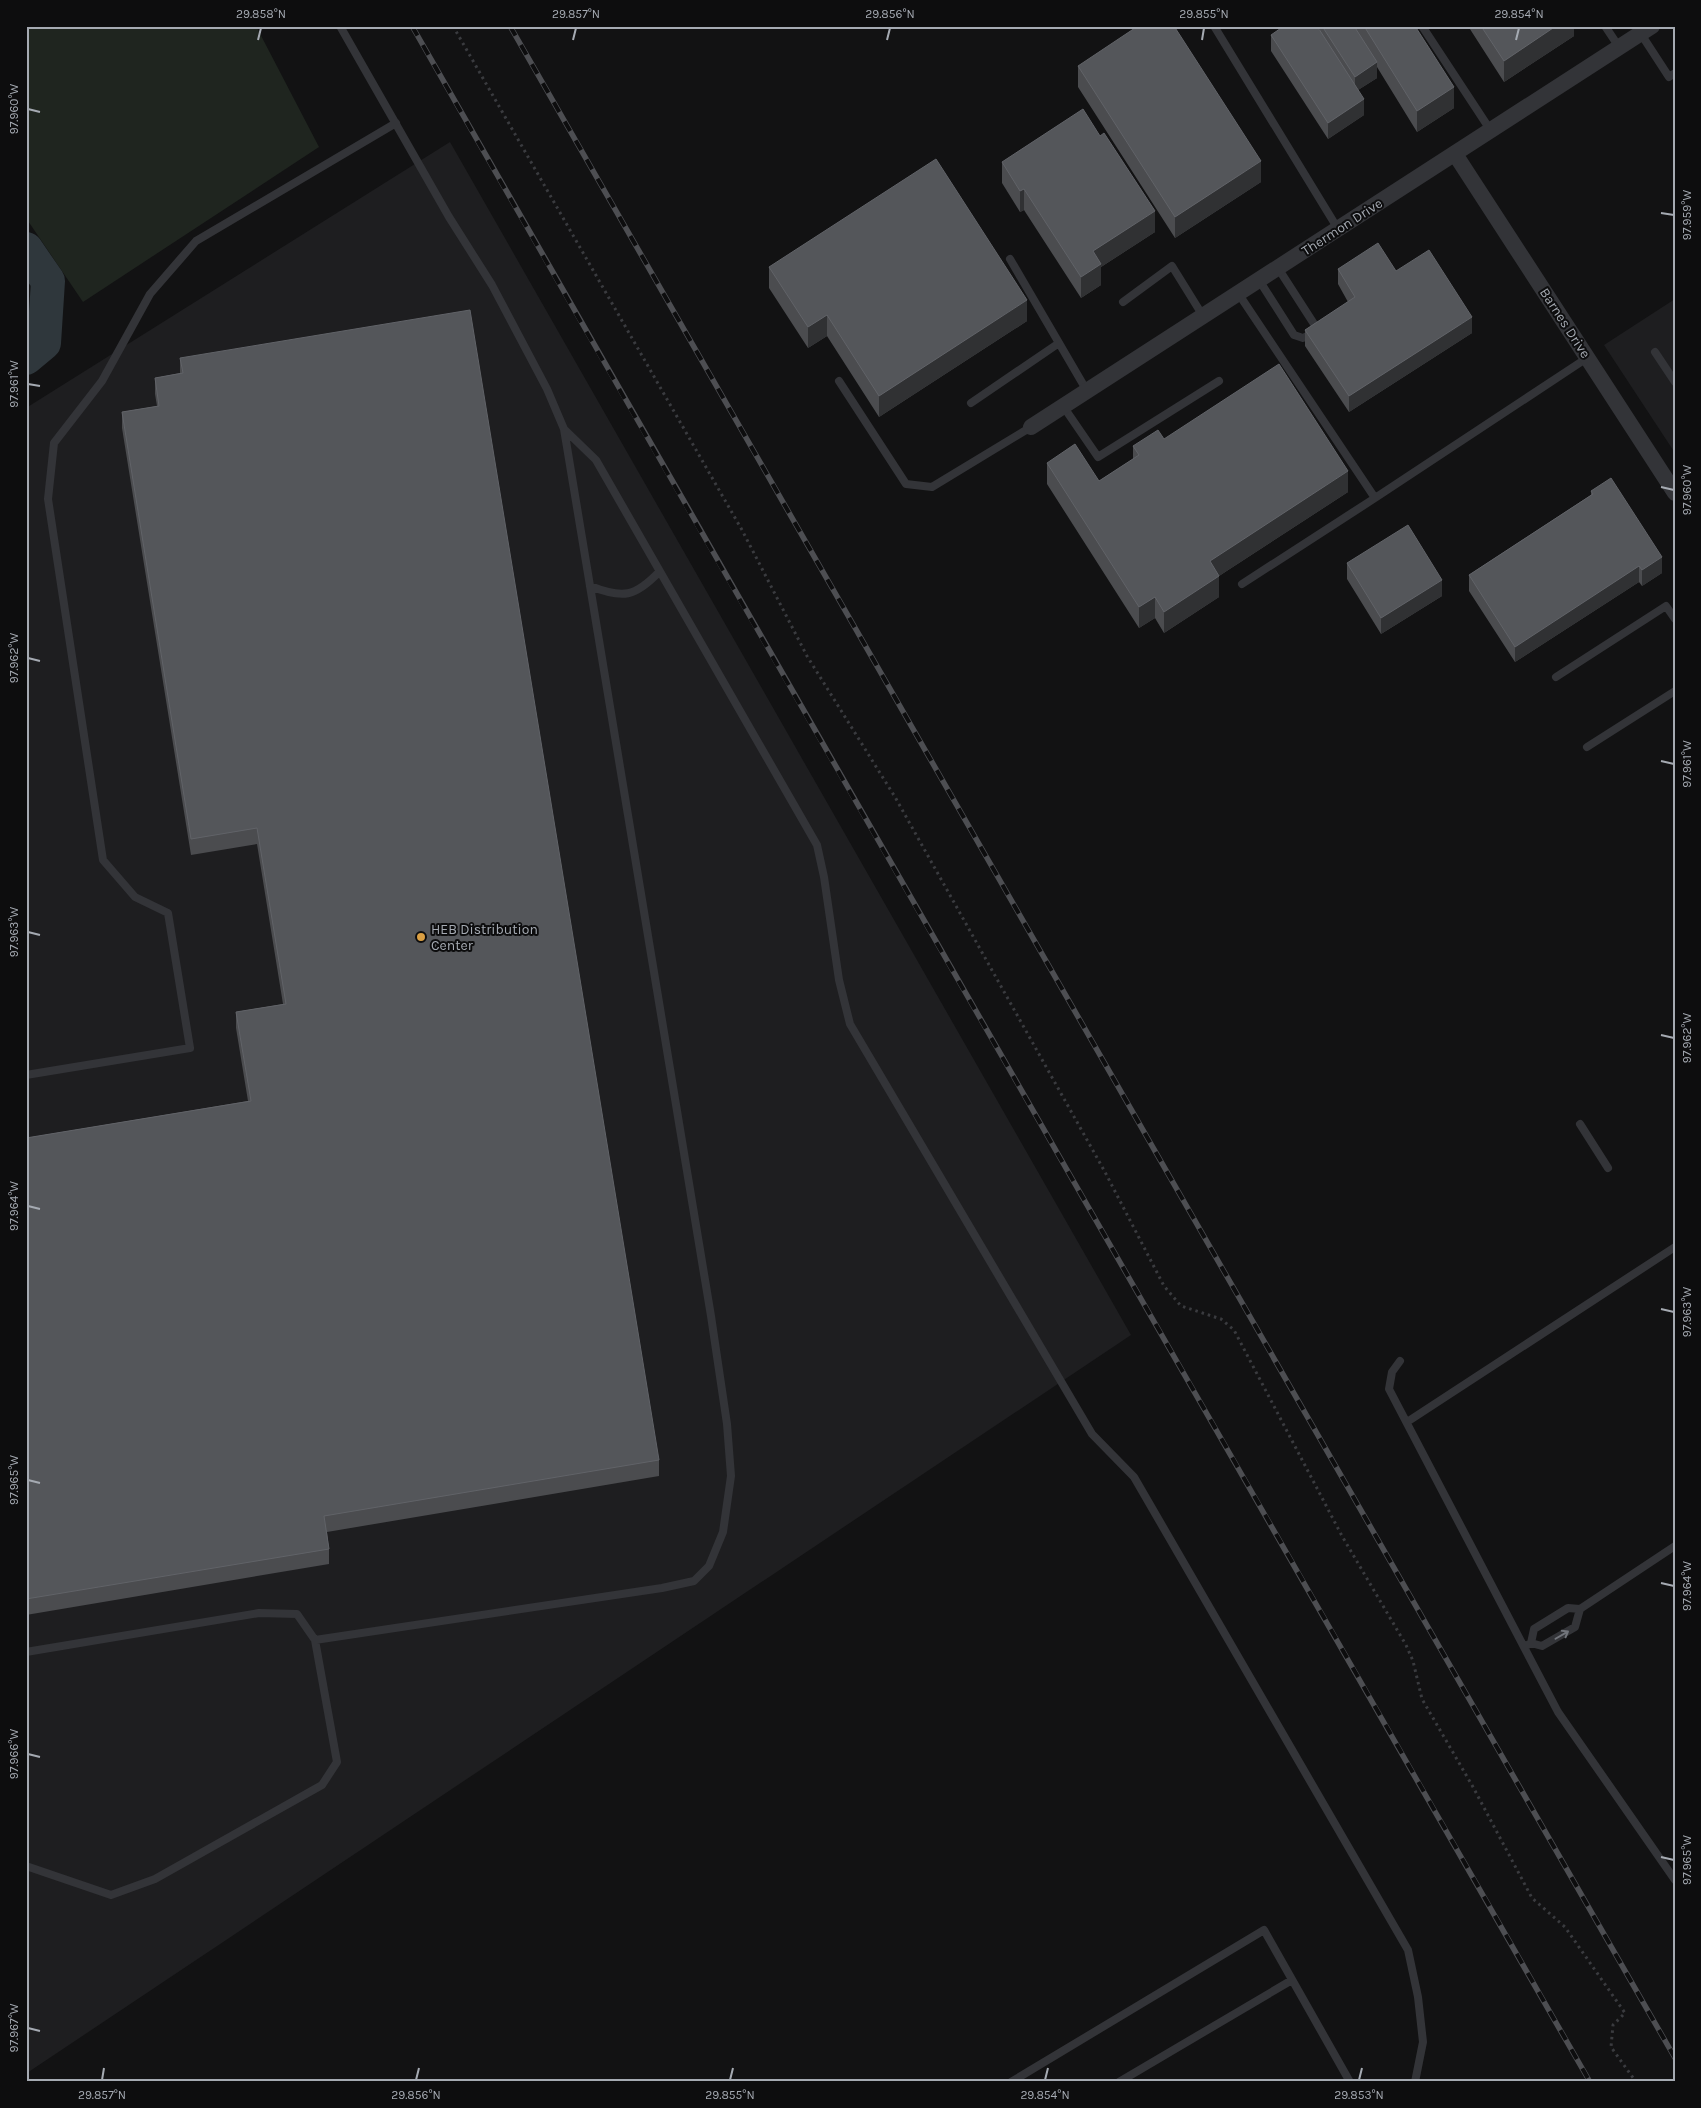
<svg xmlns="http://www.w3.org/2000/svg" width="1701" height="2108" viewBox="0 0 1701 2108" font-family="Karla,sans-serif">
  <rect width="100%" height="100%" fill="#121213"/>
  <path fill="#1e1e20" d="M 450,142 L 1131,1335 L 27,2073 L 26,408 Z
    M 1675,299 L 1675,453 L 1604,345 Z"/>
  <path fill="#1f251f" d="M 26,26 L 256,26 L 319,147 L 83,302 L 26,218 Z"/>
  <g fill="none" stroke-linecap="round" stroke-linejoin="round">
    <path stroke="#2f373c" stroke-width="34" d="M 26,249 L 48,281 L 44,343 L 26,358"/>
    <path stroke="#3a3b3f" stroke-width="3" stroke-dasharray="2.5 4" stroke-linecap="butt" d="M 453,26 L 742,530 L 807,656 L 895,797 L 1105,1172 L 1164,1286 L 1181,1306 L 1221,1319 L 1234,1330 L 1342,1536 L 1406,1645 L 1413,1661 L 1422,1699 L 1473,1787 L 1532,1898 L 1565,1927 L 1625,2013 L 1613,2025 L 1611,2047 L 1636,2082"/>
    <path stroke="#333438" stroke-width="8" d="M 1214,26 L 1338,229
      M 1422,26 L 1491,131
      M 1605,26 L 1619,47
      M 1641,34 L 1669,77 L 1675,73
      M 1010,259 L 1087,391
      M 1259,280 L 1294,335 L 1303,338 L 1313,333 L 1316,327 L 1278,268
      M 1238,293 L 1375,498 L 1587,358
      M 1123,302 L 1172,266 L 1203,316
      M 1655,352 L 1675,382
      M 839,381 L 906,484 L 932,487 L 1031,427
      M 971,403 L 1059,343
      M 1063,406 L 1098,457 L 1219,381
      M 564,429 L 596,460 L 817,845 L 824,877 L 839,980 L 850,1024 L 1092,1434 L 1134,1477 L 1408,1950 L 1418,1997 L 1423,2042 L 1415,2082
      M 1242,584 L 1375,498
      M 590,586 C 623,599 635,597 659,572
      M 1556,677 L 1666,606 L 1675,619
      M 1587,747 L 1675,691
      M 26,1075 L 190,1048 L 168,913 L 135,897 L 103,860 L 48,499 L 54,443 L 102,381 L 150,294 L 196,241 L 396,123
      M 1580,1124 L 1608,1168
      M 1400,1361 L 1392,1372 L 1389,1389 L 1558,1712 L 1675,1880
      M 1407,1422 L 1675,1247
      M 315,1640 L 662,1588 L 694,1581 L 709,1566 L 723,1532 L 731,1476 L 727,1424 L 711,1316 L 564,429 L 547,389 L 492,285 L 449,217 L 340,26
      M 1531,1643 L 1542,1646 L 1575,1627 L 1580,1609
      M 1524,1647 L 1531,1643 L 1534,1629 L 1568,1608 L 1580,1609 L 1675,1546
      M 26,1652 L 259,1613 L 297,1614 L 315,1640 L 337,1762 L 322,1785 L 155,1879 L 111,1895 L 26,1866
      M 1011,2082 L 1264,1930 L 1350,2082
      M 1119,2082 L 1292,1980"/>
    <path stroke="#333438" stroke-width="16" d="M 1455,154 L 1675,493
      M 1031,427 L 1652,26"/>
    <defs>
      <path id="rail" d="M 412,26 C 803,713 1198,1396 1590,2082
        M 510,26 L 1675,2058"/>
    </defs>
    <use href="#rail" stroke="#4d4e52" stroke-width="5.5"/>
    <use href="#rail" stroke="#0d0d0e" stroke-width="4" stroke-dasharray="11" stroke-linecap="butt"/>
  </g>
  <path fill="#4b4c4f" d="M 1320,26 L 1415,26 L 1454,108 L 1417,132 L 1377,67 L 1377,78 L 1358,90 L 1364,115 L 1328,139 L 1271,51 L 1271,35 L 1320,32 Z
    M 1468,26 L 1574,26 L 1574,36 L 1504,82 Z
    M 1078,66 L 1261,182 L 1175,238 L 1078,87 Z
    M 1002,162 L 1155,232 L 1101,267 L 1101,285 L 1081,298 L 1024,210 L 1020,212 L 1002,183 Z
    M 769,267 L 1027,321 L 879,417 L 827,336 L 808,348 L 769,288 Z
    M 1338,269 L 1396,271 L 1472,333 L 1349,412 L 1305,346 L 1305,330 L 1348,302 L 1338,284 Z
    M 180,358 L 659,1460 L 659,1476 L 327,1532 L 329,1549 L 329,1564 L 26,1615 L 26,1138 L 248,1101 L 236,1028 L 236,1012 L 283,1004 L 257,844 L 191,855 L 122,428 L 122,412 L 157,406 L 155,394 L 155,378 L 180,373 Z
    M 1164,439 L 1348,492 L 1219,576 L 1219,597 L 1164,633 L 1155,618 L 1139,628 L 1047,484 L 1047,463 L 1099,481 L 1133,459 L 1133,446 Z
    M 1591,491 L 1662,573 L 1642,586 L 1639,582 L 1515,662 L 1469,591 L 1469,575 L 1591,495 Z
    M 1347,563 L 1442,596 L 1381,634 L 1347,579 Z"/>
  <path fill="#303133" d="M 1556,26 L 1574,26 L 1574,36 L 1504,82 L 1504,61 Z
    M 1377,62 L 1377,78 L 1355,92 L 1355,77 Z
    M 1454,87 L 1454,108 L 1417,132 L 1417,111 Z
    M 1364,99 L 1364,115 L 1328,139 L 1328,123 Z
    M 1261,161 L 1261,182 L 1175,238 L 1175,217 Z
    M 1024,189 L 1024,210 L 1020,212 L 1020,191 Z
    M 1155,211 L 1155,232 L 1101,267 L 1101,285 L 1081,298 L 1081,277 L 1093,251 Z
    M 1027,300 L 1027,321 L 879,417 L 879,396 Z
    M 827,315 L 827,336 L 808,348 L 808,327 Z
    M 1472,317 L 1472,333 L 1349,412 L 1349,396 Z
    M 1348,471 L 1348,492 L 1219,576 L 1219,597 L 1164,633 L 1164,612 L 1210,561 Z
    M 1662,557 L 1662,573 L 1642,586 L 1642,570 Z
    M 1639,566 L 1639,582 L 1515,662 L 1515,647 Z
    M 1442,580 L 1442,596 L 1381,634 L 1381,618 Z
    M 1155,597 L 1155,618 L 1139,628 L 1139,607 Z"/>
  <path fill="#54565a" stroke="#616368" d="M 1138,26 L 1174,26 L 1261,161 L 1175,217 L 1078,66 Z
    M 1284,26 L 1317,26 L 1364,99 L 1328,123 L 1271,35 Z
    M 1322,26 L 1354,26 L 1377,62 L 1355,77 Z
    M 1364,26 L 1415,26 L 1454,87 L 1417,111 Z
    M 1481,26 L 1556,26 L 1504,61 Z
    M 1083,109 L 1100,136 L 1104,133 L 1155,211 L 1093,251 L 1101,264 L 1081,277 L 1024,189 L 1020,191 L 1002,162 Z
    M 936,159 L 1027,300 L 879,396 L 827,315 L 808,327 L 769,267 Z
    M 1378,243 L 1396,271 L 1429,250 L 1472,317 L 1349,396 L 1305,330 L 1355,297 L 1338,269 Z
    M 470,310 L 659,1460 L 324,1516 L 329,1549 L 26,1599 L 26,1138 L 251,1101 L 236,1012 L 286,1004 L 257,828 L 191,839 L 122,412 L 159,406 L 155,378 L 183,373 L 180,358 Z
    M 1279,364 L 1348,471 L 1210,561 L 1219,576 L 1164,612 L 1155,597 L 1139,607 L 1047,463 L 1075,444 L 1099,481 L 1139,455 L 1133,446 L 1158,430 L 1164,439 Z
    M 1611,478 L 1662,557 L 1642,570 L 1639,566 L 1515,647 L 1469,575 L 1593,494 L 1591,491 Z
    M 1408,525 L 1442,580 L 1381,618 L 1347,563 Z"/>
  <defs><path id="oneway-shaft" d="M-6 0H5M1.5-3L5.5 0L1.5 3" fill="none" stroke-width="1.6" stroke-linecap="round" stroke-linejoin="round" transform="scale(1.25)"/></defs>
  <use stroke="#72757b" href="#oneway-shaft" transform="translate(1562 1635) rotate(-30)"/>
  <path fill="none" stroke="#a5aab2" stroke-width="2" d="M 258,40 L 261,28M 573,40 L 576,28M 887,40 L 890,28M 1202,40 L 1204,28M 1516,40 L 1519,28M 28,109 L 40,112M 1661,213 L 1674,215M 28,384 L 40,386M 1661,487 L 1674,490M 28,658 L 40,661M 1661,761 L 1674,764M 28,932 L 40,935M 1661,1035 L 1674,1038M 28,1206 L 40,1209M 1661,1309 L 1674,1312M 28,1480 L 40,1483M 1661,1583 L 1674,1586M 28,1754 L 40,1757M 1661,1857 L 1674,1860M 28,2028 L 40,2031M 102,2080 L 104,2068M 416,2080 L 419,2068M 730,2080 L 733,2068M 1045,2080 L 1048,2068M 1359,2080 L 1362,2068"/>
  <circle fill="#da9f43" stroke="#0d0d0e" stroke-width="2" cx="421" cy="937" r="5"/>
  <g text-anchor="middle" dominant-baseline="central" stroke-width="4" stroke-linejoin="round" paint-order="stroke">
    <g font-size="14" fill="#a5aab2" stroke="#0d0d0e">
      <text transform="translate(1342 227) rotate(-33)">Thermon Drive</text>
      <text transform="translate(1565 323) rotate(57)">Barnes Drive</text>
    </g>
    <g font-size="14" fill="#a5aab2" stroke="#0d0d0e" text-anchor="start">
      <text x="431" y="929">HEB Distribution<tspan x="431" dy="16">Center</tspan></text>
    </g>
  </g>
  <rect width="1701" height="2108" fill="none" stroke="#0d0d0e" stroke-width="55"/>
  <rect x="28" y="28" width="1646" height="2052" fill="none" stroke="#a5aab2" stroke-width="2"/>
  <g font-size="12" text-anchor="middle" fill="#a5aab2">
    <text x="261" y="18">29.858°N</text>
    <text x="576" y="18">29.857°N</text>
    <text x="890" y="18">29.856°N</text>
    <text x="1204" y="18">29.855°N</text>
    <text x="1519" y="18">29.854°N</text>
    <text transform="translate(14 109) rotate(-90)" y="4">97.960°W</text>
    <text transform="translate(1687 215) rotate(-90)" y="4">97.959°W</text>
    <text transform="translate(14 384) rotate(-90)" y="4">97.961°W</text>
    <text transform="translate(1687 490) rotate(-90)" y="4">97.960°W</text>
    <text transform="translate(14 658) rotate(-90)" y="4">97.962°W</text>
    <text transform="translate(1687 764) rotate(-90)" y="4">97.961°W</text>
    <text transform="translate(14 932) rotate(-90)" y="4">97.963°W</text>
    <text transform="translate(1687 1038) rotate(-90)" y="4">97.962°W</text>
    <text transform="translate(14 1206) rotate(-90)" y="4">97.964°W</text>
    <text transform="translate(1687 1312) rotate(-90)" y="4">97.963°W</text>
    <text transform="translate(14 1480) rotate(-90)" y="4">97.965°W</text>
    <text transform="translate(1687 1586) rotate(-90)" y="4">97.964°W</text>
    <text transform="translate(14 1754) rotate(-90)" y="4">97.966°W</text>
    <text transform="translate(1687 1860) rotate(-90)" y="4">97.965°W</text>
    <text transform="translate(14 2028) rotate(-90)" y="4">97.967°W</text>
    <text x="102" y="2099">29.857°N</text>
    <text x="416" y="2099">29.856°N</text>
    <text x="730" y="2099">29.855°N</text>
    <text x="1045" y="2099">29.854°N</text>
    <text x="1359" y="2099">29.853°N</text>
  </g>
</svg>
